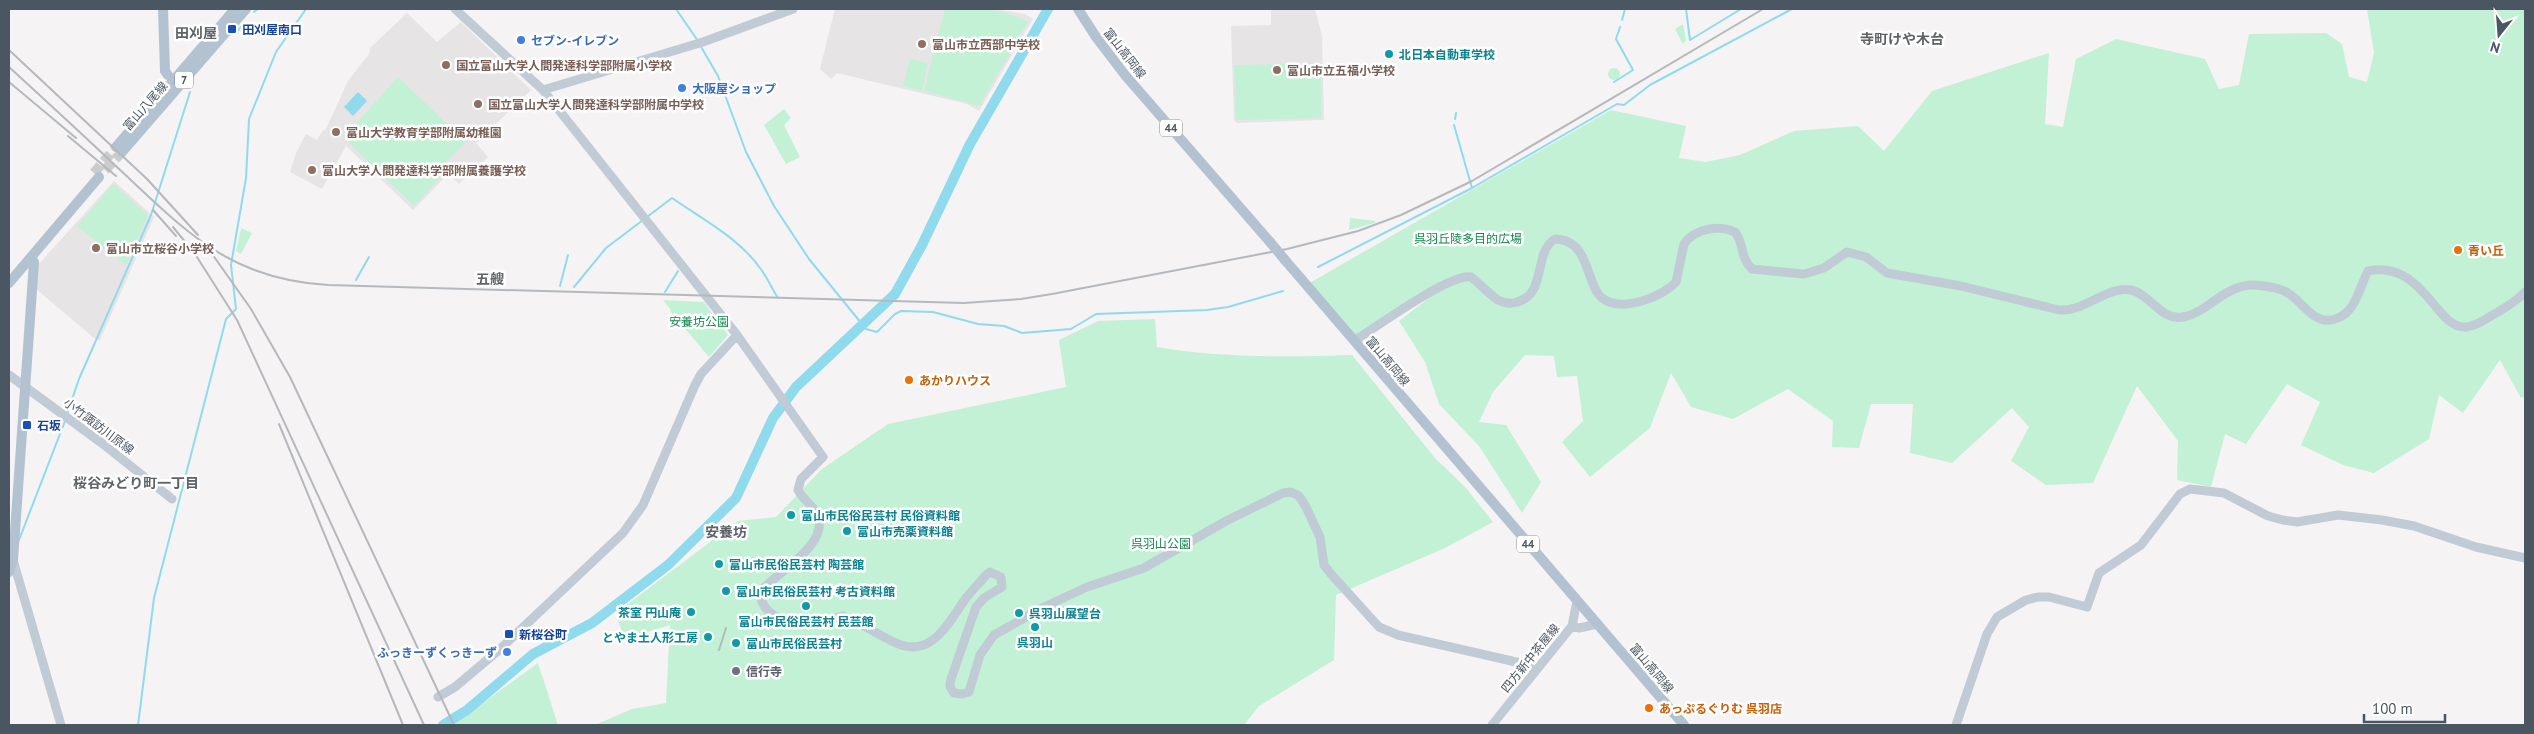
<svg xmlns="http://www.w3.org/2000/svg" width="2534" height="734" viewBox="0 0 2534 734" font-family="'PT Sans','Noto Sans JP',sans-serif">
  <rect width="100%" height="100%" fill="#f5f3f3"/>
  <path fill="#e6e4e5" d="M 835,9 L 994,9 L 1025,14 L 1033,19 L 979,111 L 967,104 L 837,73 L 831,79 L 820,69 Z
    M 1271,9 L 1315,9 L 1322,36 L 1324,120 L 1237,123 L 1234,120 L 1231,26 L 1271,25 Z
    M 407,13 L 437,42 L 461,22 L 531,90 L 476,143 L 488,157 L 469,177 L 467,176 L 459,184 L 448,174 L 413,210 L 346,146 L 322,189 L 290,172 L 296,153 L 306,134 L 317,140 L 323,130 L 325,131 L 348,81 L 369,54 L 370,48 Z
    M 114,181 L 154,217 L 100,340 L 95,339 L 35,288 L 37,266 Z"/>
  <path fill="#c3f1d5" d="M 945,9 C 974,9 1002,7 1028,22 L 979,106 L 924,91 Z
    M 2367,9 L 2525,9 L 2525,396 L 2521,398 L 2500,360 L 2463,413 L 2439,395 L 2429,439 L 2374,473 L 2343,465 L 2301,445 L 2320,402 L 2287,384 L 2246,444 L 2225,434 L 2211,487 L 2177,480 L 2178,441 L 2137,386 L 2093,483 L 2046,485 L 2011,461 L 2029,427 L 2012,408 L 1952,463 L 1910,453 L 1913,404 L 1871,404 L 1859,448 L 1832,447 L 1833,421 L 1788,389 L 1733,419 L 1691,407 L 1671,373 L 1650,428 L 1590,477 L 1562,442 L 1583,421 L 1577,376 L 1557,377 L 1554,356 L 1525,355 L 1493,392 L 1479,422 L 1506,425 L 1541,482 L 1522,513 L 1479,446 L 1439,404 L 1425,362 L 1399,321 L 1446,285 L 1474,278 L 1458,277 L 1438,288 L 1354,341 L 1306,285 L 1611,110 L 1686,126 L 1679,158 L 1705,162 L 1740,155 L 1794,131 L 1858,126 L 1884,151 L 1932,91 L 2049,53 L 2045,124 L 2063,127 L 2076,59 L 2116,39 L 2205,59 L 2219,89 L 2239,85 L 2249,34 L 2326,33 L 2342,44 L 2349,77 L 2367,82 L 2374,53 Z
    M 1683,24 L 1686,40 L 1683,44 L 1675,29 Z
    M 910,59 L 928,63 L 922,91 L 903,86 Z
    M 1321,63 L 1321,118 L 1236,120 L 1234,65 Z
    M1608 74a6 6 0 1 1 12 0a6 6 0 1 1-12 0Z
    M 398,77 L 466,142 L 444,164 L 448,169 L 414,206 L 348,142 L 355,125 Z
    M 784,109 L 791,118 L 784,125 L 800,157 L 786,164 L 764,125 Z
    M 113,184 L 148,215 L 126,265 L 77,226 Z
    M 1350,218 L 1375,221 L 1375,223 L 1349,230 Z
    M 241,228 L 252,233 L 241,254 L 236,251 Z
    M 487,271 L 497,277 L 490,287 L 478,285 Z
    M 663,300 L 704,302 L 728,335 L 709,357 L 670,311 L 671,310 Z
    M 1155,319 L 1157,347 C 1221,358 1286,357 1352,355 L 1435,458 L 1466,488 L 1493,522 L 1445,548 L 1336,595 L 1334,660 L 1259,706 L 1244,725 L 595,725 L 632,709 L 666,703 L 670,625 L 624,639 L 616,613 L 738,521 L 776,517 L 822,469 L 888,424 L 1066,387 L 1059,340 L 1098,321 Z
    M 538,663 L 558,725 L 452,725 Z"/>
  <path fill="#90daee" d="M 358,92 L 367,101 L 353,116 L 344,107 Z"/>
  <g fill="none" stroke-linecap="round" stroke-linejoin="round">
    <path stroke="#90daee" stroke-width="2" d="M 676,9 L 698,41
      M 1686,9 L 1690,40 L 1741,9
      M 254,12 L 258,9
      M 1622,20 L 1625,9
      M 236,33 L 244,23
      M 700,45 L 718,76 L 746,152 L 774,206 L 809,259 L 866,329 L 877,332 L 895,314 L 901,311 L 933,312 L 978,324 L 1004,326 L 1022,333 L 1071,329 L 1096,314 L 1207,310 L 1228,307 L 1283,291
      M 1614,82 L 1633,70 L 1616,39 L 1620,27
      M 1455,119 L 1456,113
      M 1454,125 L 1472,188
      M 647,217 L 672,198 C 702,219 739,238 760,268 C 767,277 772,289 778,298
      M 1318,267 L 1472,188 L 1617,104 L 1624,105 L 1650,85 L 1792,9
      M 356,280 L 369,257
      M 560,286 L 568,255
      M 574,287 L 606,248 L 643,220
      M 665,292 L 678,271
      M 67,414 L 79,379 L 151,215 L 190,92
      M 19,540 L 65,421
      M 138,725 L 154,598 L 226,319 L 236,309 L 231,265 L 246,178 L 249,119 L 276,52 L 306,9"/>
    <path stroke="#90daee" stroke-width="10" d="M 443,725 L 467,710 L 533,654 L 592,623 L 668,565 L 736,498 L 773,418 L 796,387 L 895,294 L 922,245 L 970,144 L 1048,9"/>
    <path stroke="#caccce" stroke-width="10" stroke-dasharray="10 5" stroke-linecap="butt" d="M 105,170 L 122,152
      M 94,173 L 116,147"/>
    <path stroke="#c1cbd6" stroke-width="9" d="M 455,9 L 543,90 L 737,335 L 823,457 L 801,479 L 798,490 C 803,500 813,505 817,514 C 832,544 774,574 760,592 C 762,622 801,627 824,621 C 831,620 836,617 843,616 C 862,623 878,635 896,643 C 932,659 948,623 966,598 C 972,590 980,583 986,575 L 990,572 L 1001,577 L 1002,587 L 984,598 L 976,607 L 951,679 C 949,686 950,688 954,693 L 962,694 L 969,692 L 980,655 L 994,635 L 1044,607 L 1087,587 L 1144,568 L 1226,521 L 1283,493 L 1291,492 L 1299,496 L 1306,507 L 1320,537 L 1324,565 L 1331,574 L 1379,627 L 1398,635 L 1525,664 L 1535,672
      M 543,90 L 703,42 L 793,9
      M 1354,341 C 1375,328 1450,273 1471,277 C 1480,284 1489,294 1498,300 C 1504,303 1511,304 1517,302 C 1547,295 1533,252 1555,239 C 1591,240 1585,284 1602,298 C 1621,313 1662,297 1676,282 L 1684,244 C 1695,228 1719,225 1735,232 C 1745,245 1739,256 1752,269 L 1804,274 L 1824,268 L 1847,252 L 1866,257 L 1887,273 L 1961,286 L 2059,310 C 2085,312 2108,285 2131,290 C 2150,294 2161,321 2183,317 C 2208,313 2224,284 2255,285 C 2265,286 2279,287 2288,293 C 2303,302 2314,326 2335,319 C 2356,313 2359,288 2368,271 C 2424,260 2436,330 2466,327 C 2475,326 2483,321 2491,316 C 2503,309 2516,302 2525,292
      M 9,375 L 103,444 L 172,499
      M 13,560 L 61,725
      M 1572,626 L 1579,628 L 1598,624
      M 438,697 L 455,687 L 499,650 L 623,533 L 643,505 L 695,385 L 701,374 L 737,335
      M 1492,725 L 1572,626 L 1577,601
      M 1956,725 L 1987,634 L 1997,617 L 2026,600 L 2038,597 L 2049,597 L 2087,607 L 2099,573 L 2141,545 L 2180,494 L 2190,489 L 2224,493 L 2268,516 L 2283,520 L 2297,522 L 2338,515 L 2382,520 L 2414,526 L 2476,547 L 2525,558"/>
    <path stroke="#b3c2d1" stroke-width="10" d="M 163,9 L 165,71 L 168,75
      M 1078,9 L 1096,37 L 1125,75 L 1270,242
      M 116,147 L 235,9
      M 122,152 L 246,9
      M 1285,260 L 1684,725
      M 9,283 L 99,177
      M 9,572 L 13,560 L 34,262"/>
    <path stroke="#b5b8bd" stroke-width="2" d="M 9,50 L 147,179 L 198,235
      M 9,67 C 45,100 82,134 118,168 C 186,231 228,279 328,285 L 964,303 L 1021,299 L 1052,294 L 1287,249 L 1358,231 L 1401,215 L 1472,181 L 1763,9
      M 9,82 L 76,138
      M 68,136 L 116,176
      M 153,210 L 176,236
      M 173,227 L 195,254 L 237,320 L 424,725
      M 210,251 L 251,309 L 290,377 L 454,725
      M 279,424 L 403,725
      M 719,650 L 726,628"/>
    <path stroke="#b3c2d1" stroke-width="10" d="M 1270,242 L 1285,260"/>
  </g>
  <g fill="#1a4fb4" stroke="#fff" stroke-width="2">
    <rect x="227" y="24" width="10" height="10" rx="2.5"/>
    <rect x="22" y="420" width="10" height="10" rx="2.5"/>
    <rect x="504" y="629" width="10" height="10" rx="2.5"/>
  </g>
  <g fill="#3f7fe0" stroke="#fff" stroke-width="2">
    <circle cx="521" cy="40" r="5"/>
    <circle cx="682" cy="88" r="5"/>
    <circle cx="507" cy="652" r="5"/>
  </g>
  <g fill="#8d6e63" stroke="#fff" stroke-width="2">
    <circle cx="922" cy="44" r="5"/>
    <circle cx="446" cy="65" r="5"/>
    <circle cx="1277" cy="70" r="5"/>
    <circle cx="478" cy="104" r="5"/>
    <circle cx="336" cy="132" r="5"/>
    <circle cx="312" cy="170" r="5"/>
    <circle cx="96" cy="248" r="5"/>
  </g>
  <g fill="#0f9aa8" stroke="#fff" stroke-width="2">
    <circle cx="1389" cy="54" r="5"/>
    <circle cx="791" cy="515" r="5"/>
    <circle cx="847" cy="531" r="5"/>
    <circle cx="719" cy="564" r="5"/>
    <circle cx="726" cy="591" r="5"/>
    <circle cx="806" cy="606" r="5"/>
    <circle cx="691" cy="612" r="5"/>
    <circle cx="1019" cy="613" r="5"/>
    <circle cx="1035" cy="627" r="5"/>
    <circle cx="708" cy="637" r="5"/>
    <circle cx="736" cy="643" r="5"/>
  </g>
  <g fill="#e8710a" stroke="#fff" stroke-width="2">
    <circle cx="2458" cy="250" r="5"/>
    <circle cx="909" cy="380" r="5"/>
    <circle cx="1649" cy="708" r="5"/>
  </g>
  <circle fill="#6b7280" stroke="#fff" stroke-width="2" cx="736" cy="671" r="5"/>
  <g text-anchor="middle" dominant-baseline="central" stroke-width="5" stroke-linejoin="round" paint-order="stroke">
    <g fill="#fff" stroke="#808990" stroke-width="1">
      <rect x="175" y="71.5" width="18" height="17" rx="4"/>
      <rect x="1160" y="119.5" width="22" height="17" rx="4"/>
      <rect x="1517" y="535.5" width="22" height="17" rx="4"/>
    </g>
    <g font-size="11" font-weight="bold" fill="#4a5661">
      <text x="184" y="80">7</text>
      <text x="1171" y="128">44</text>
      <text x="1528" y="544">44</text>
    </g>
    <g font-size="12" font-weight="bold" fill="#164399" stroke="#fff" text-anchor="start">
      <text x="242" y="29">田刈屋南口</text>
      <text x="37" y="425">石坂</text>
      <text x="519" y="634">新桜谷町</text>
    </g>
    <g font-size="12" font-weight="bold" fill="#366cbe" stroke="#fff" text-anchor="start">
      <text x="531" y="40">セブン-イレブン</text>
      <text x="692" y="88">大阪屋ショップ</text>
      <text x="497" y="652" text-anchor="end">ふっきーずくっきーず</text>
    </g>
    <g font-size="12" font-weight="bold" fill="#785e54" stroke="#fff" text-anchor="start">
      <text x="932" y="44">富山市立西部中学校</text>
      <text x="456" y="65">国立富山大学人間発達科学部附属小学校</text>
      <text x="1287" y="70">富山市立五福小学校</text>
      <text x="488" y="104">国立富山大学人間発達科学部附属中学校</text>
      <text x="346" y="132">富山大学教育学部附属幼稚園</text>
      <text x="322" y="170">富山大学人間発達科学部附属養護学校</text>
      <text x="106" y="248">富山市立桜谷小学校</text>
    </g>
    <g font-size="12" fill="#4a5661" stroke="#fff">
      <text transform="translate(1125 53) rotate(52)">富山高岡線</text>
      <text transform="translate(145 106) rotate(-49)">富山八尾線</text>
      <text transform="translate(1388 361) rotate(50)">富山高岡線</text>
      <text transform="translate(99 426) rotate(37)">小竹諏訪川原線</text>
      <text transform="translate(1530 658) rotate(-51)">四方新中茶屋線</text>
      <text transform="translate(1652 668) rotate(50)">富山高岡線</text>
    </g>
    <g font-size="12" font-weight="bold" fill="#0d838f" stroke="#fff" text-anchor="start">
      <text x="1399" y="54">北日本自動車学校</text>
      <text x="801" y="515">富山市民俗民芸村 民俗資料館</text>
      <text x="857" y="531">富山市売薬資料館</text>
      <text x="729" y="564">富山市民俗民芸村 陶芸館</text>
      <text x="736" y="591">富山市民俗民芸村 考古資料館</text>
      <text x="681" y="612" text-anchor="end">茶室 円山庵</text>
      <text x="1029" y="613">呉羽山展望台</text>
      <text x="806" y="621" text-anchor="middle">富山市民俗民芸村 民芸館</text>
      <text x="698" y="637" text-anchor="end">とやま土人形工房</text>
      <text x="1035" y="642" text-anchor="middle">呉羽山</text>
      <text x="746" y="643">富山市民俗民芸村</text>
    </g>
    <g font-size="12" fill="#17864f" stroke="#fff">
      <text x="1468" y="238">呉羽丘陵多目的広場</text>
      <text x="699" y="321">安養坊公園</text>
      <text x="1161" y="543">呉羽山公園</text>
    </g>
    <g font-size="12" font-weight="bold" fill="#c56008" stroke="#fff" text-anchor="start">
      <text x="2468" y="250">青い丘</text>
      <text x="919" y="380">あかりハウス</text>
      <text x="1659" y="708">あっぷるぐりむ 呉羽店</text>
    </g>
    <g font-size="12" font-weight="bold" fill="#5b616d" stroke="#fff" text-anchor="start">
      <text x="746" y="671">信行寺</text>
    </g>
    <g font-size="14" font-weight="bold" fill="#5f6368" stroke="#fff">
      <text x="196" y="33">田刈屋</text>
      <text x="1902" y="39">寺町けや木台</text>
      <text x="490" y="279">五艘</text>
      <text x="136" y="483">桜谷みどり町一丁目</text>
      <text x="726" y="532">安養坊</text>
    </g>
  </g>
  <rect width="2534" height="734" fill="none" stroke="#4a5661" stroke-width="20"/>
  <g transform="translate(2499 35) rotate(197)" stroke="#ffffff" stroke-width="4" paint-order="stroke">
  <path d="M0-4L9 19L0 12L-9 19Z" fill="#4a5661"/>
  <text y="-8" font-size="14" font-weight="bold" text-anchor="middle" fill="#4a5661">N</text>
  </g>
  <path d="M2364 714v8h81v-8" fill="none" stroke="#4a5661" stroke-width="2.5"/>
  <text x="2372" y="714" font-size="15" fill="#4a5661" stroke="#ffffff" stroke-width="4" paint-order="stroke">100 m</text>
</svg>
